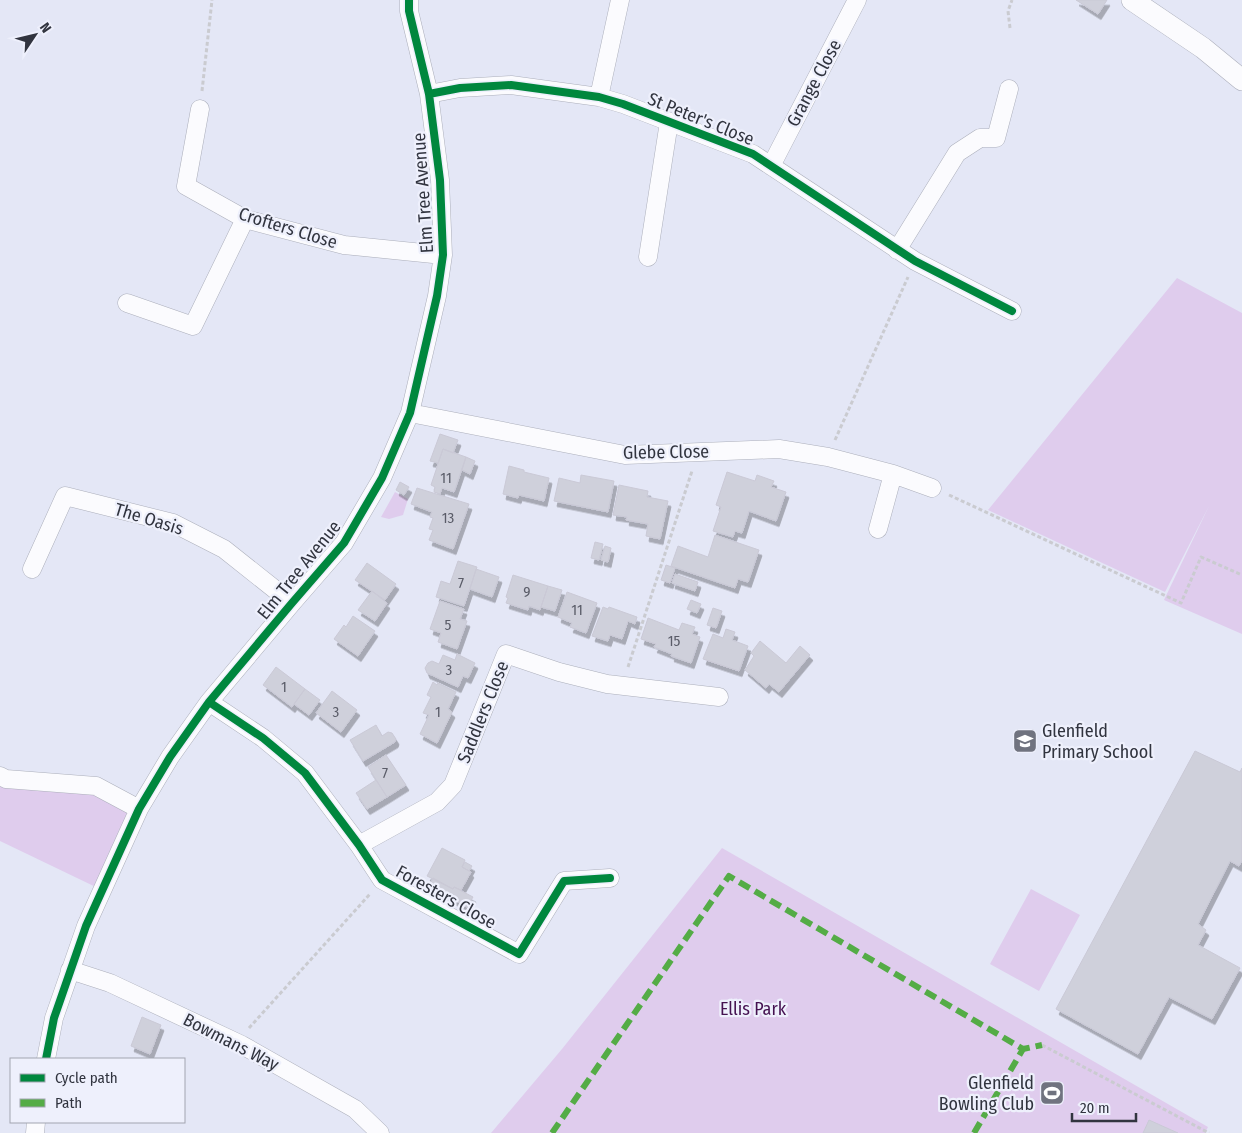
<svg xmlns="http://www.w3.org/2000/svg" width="1242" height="1133" viewBox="0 0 1242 1133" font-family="'Fira Sans Condensed',sans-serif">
  <defs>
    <filter id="shadow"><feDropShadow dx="3" dy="5.5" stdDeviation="0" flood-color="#0004"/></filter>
  </defs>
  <rect width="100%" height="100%" fill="#e4e7f6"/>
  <path fill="#dfcced" d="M 1177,278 L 1242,313 L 1242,634 L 1164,600 L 1209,506 L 1165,592 L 988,510 Z
    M 395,492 L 408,499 L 403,515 L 389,519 L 381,517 Z
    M 0,783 L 101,788 L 139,809 L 102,890 L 0,841 Z
    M 722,848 L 1208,1127 L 1205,1133 L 491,1133 L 562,1049 Z
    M 1031,889 L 1080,915 L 1039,991 L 990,964 Z"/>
  <path fill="#cfd0db" stroke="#cac9d6" filter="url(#shadow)" d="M 1076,0 L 1107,0 L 1098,14 Z
    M 440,434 L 458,440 L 453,453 L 443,449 L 438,463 L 430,461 Z
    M 443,449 L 466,457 L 454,492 L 442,488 L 440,494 L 434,492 L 435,487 L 431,485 Z
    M 466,457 L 475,461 L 470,474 L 462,470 Z
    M 509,466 L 524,470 L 524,472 L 549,478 L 544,501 L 519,495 L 518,498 L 503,494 Z
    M 727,472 L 755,481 L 757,475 L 774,481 L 771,487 L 786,492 L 776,521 L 749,511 L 742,533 L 735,531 L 733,537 L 713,531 L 721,507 L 716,505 Z
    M 581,475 L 614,481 L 608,512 L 554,501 L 559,478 L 580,483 Z
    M 400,482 L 409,487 L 404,495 L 396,490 Z
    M 619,485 L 648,491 L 647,497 L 668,501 L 660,539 L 646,536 L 648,524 L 626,520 L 627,517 L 613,515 Z
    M 417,488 L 469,504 L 453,549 L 429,540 L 433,530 L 429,529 L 433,518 L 430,517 L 432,512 L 411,504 Z
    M 715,535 L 759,550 L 748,582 L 738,579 L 735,588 L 671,566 L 678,546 L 708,557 Z
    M 595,542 L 603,544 L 599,560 L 591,558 Z
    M 605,546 L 611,548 L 608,562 L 601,560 Z
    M 458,561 L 477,567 L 464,606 L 436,597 L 441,581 L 450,584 Z
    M 367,563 L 396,584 L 385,600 L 355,580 Z
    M 666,565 L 675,568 L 670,583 L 661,580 Z
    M 476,569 L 499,577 L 492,597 L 470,589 Z
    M 675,574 L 698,582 L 695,591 L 672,583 Z
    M 513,575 L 548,586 L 540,610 L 529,606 L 528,610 L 506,603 L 508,598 L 506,597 Z
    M 548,586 L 562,590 L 555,611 L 541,607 Z
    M 372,591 L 387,603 L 375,621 L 358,610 Z
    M 567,592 L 597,603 L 586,633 L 570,627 L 572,623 L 558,617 Z
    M 691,600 L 701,604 L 697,613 L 687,609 Z
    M 440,601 L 464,609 L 460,619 L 467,621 L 457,649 L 438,642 L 441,633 L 430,629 Z
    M 603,607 L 608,609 L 609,607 L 637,617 L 635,624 L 628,621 L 622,639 L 610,635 L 608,641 L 592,636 Z
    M 713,608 L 722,611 L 716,628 L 707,625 Z
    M 353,616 L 375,631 L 358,656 L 334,639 L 344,625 L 346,627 Z
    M 648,618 L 679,630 L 682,623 L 695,627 L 692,634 L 700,637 L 691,663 L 671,656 L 672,654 L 654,647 L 656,644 L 641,639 Z
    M 726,629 L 735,632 L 732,640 L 748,646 L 739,671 L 703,659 L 713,634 L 723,638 Z
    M 760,641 L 786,663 L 800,646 L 810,655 L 779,692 L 769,684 L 766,688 L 745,670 L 754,656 L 751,653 Z
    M 457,654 L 475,663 L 468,678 L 463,676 L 458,687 L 427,673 L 425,668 L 428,663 L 432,661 L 439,664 L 443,655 L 455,660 Z
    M 276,667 L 305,689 L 292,707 L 263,685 Z
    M 433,682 L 437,685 L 438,683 L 456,692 L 448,709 L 452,712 L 437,743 L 420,734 L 429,715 L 423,713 L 431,697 L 427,695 Z
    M 305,689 L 320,700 L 309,715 L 294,704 Z
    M 332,691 L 357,710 L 341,732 L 316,713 Z
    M 376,725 L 382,736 L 388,732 L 392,733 L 396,739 L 395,742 L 363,761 L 350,740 Z
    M 1195,751 L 1240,772 L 1242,768 L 1242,861 L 1239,866 L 1230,861 L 1198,924 L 1206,930 L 1198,945 L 1240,968 L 1212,1019 L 1169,997 L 1138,1054 L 1056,1009 Z
    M 386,755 L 406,785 L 387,797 L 368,767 Z
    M 376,780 L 387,797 L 367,809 L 356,793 Z
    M 442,848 L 465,860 L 462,867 L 471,872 L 461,890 L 454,887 L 453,889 L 427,876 Z
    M 465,862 L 472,866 L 469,871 L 462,867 Z
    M 433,878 L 453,889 L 454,887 L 473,897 L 467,907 L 429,886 Z
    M 142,1017 L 161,1025 L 150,1054 L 131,1046 Z
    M 1149,1120 L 1178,1133 L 1143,1133 Z"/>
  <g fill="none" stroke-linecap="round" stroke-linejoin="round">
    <defs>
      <path id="minor" d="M 429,94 L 460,88 L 511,85 L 599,97 L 623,104 L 753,154 L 915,261 L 1012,311
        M 599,97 L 620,0
        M 200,109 L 186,186 L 245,219 L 344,245 L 443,255
        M 771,166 L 857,0
        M 897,250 L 957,153 L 980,138 L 996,138 L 1009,89
        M 648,257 L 669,122
        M 127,303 L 193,326 L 245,219
        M 410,413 L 625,455 L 779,449 L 828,457 L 893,474 L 932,488
        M 878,529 L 893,474
        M 32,569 L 65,496 L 173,523 L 224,549 L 292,603
        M 209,702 L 263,738 L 305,773 L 359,845 L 382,880 L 519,954 L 564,881 L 610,878
        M 0,776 L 6,779 L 96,786 L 139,809
        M 359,845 L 437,802 L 453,785 L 506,654 L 559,672 L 607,684 L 719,697
        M 70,970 L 110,983 L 242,1045 L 355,1109 L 380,1133
        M 46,1059 L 54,1018 L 86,926 L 139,809 L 170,757 L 209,702 L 292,603 L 344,543 L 382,478 L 410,413 L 437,296 L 443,255 L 440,180 L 429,94 L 409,11 L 409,0
        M 35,1133 L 36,1122"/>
      <path id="tertiary" d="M 1132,0 L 1203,48 L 1242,80"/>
    </defs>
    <use href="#minor" stroke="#acafbb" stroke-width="19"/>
    <use href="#tertiary" stroke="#acafbb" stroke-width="22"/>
    <path stroke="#cacbd0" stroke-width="3" stroke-dasharray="4 2.5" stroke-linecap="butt" d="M 1010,28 L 1008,11 L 1012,0
      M 202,91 L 212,0
      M 835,440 L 908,277
      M 949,495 L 1181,603 L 1201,557 L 1242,575
      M 628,667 L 692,471
      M 249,1028 L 370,894
      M 1042,1045 L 1209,1133"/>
    <use href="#minor" stroke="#fbfbfe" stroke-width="18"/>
    <use href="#tertiary" stroke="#fbfbfe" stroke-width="21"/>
    <path stroke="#54ac46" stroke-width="6" stroke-dasharray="12 6" stroke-linecap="butt" d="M 552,1133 L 729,876 L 1023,1049 L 1042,1045
      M 974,1133 L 1023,1049"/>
    <defs>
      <path id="cycleway" d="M 429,94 L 460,88 L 511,85 L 599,97 L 623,104 L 753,154 L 915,261 L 1012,311
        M 209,702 L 263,738 L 305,773 L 359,845 L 382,880 L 519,954 L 564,881 L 610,878
        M 46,1059 L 54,1018 L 86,926 L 139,809 L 170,757 L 209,702 L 292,603 L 344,543 L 382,478 L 410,413 L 437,296 L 443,255 L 440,180 L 429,94 L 409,11 L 409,0"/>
    </defs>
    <use href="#cycleway" stroke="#eef0fc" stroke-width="11"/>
    <use href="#cycleway" stroke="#00873e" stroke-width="8"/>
  </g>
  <defs>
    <symbol id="school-square" viewBox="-11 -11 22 22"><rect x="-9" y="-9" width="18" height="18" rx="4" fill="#70737f" stroke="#eef0fc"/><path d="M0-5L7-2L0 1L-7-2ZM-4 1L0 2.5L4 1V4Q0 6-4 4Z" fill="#fff"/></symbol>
    <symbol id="stadium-square" viewBox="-11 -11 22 22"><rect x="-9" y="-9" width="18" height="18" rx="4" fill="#70737f" stroke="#eef0fc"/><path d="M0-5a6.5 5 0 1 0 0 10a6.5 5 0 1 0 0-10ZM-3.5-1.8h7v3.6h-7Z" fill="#fff"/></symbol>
  </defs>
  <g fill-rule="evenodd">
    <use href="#school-square" x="1011" y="727" width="28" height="28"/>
    <use href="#stadium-square" x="1038" y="1079" width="28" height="28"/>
  </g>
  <g text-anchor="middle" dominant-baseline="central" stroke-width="4.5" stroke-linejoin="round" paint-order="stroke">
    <g font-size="15" fill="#5a5c68">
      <text x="446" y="478">11</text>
      <text x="448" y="518">13</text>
      <text x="461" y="583">7</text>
      <text x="527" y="592">9</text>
      <text x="577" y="610">11</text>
      <text x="448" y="625">5</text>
      <text x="674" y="641">15</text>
      <text x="449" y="670">3</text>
      <text x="284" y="687">1</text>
      <text x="336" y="712">3</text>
      <text x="438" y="712">1</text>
      <text x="385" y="773">7</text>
    </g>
    <g font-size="18" fill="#31343f" stroke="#eef0fc">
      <text transform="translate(814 83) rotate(-62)">Grange Close</text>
      <text transform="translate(701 119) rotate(22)">St Peter's Close</text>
      <text transform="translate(423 193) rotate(-94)">Elm Tree Avenue</text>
      <text transform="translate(288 228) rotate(17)">Crofters Close</text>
      <text transform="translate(666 452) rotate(-1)">Glebe Close</text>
      <text transform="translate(149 519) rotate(17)">The Oasis</text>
      <text transform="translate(299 570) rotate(-51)">Elm Tree Avenue</text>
      <text transform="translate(483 712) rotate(-68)">Saddlers Close</text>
      <text transform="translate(446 897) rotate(29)">Foresters Close</text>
      <text transform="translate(231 1042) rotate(27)">Bowmans Way</text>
    </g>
    <g font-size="18" fill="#31343f" stroke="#eef0fc" text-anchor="start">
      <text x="1042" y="731">Glenfield<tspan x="1042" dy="21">Primary School</tspan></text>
      <text x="1034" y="1083" text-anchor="end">Glenfield<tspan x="1034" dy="21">Bowling Club</tspan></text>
    </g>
    <g font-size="18" fill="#451251" stroke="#eef0fc">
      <text x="753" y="1009">Ellis Park</text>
    </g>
  </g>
  <rect x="10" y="1058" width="175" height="65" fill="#eef0fc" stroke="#a2a5b0"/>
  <rect x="20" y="1074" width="25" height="8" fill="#00873e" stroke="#a2a5b0"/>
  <text x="55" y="1083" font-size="15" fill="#31343f">Cycle path</text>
  <rect x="20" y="1099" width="25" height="8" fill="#54ac46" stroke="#a2a5b0"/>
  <text x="55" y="1108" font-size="15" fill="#31343f">Path</text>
  <g transform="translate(35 35) rotate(55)" stroke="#eef0fc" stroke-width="4" paint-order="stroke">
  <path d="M0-4L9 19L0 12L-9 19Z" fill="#31343f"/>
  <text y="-8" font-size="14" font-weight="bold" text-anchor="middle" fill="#31343f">N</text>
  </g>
  <path d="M1072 1113v8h64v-8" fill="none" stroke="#31343f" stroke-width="2.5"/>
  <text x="1080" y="1113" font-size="15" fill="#31343f" stroke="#eef0fc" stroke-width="4" paint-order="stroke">20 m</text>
</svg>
